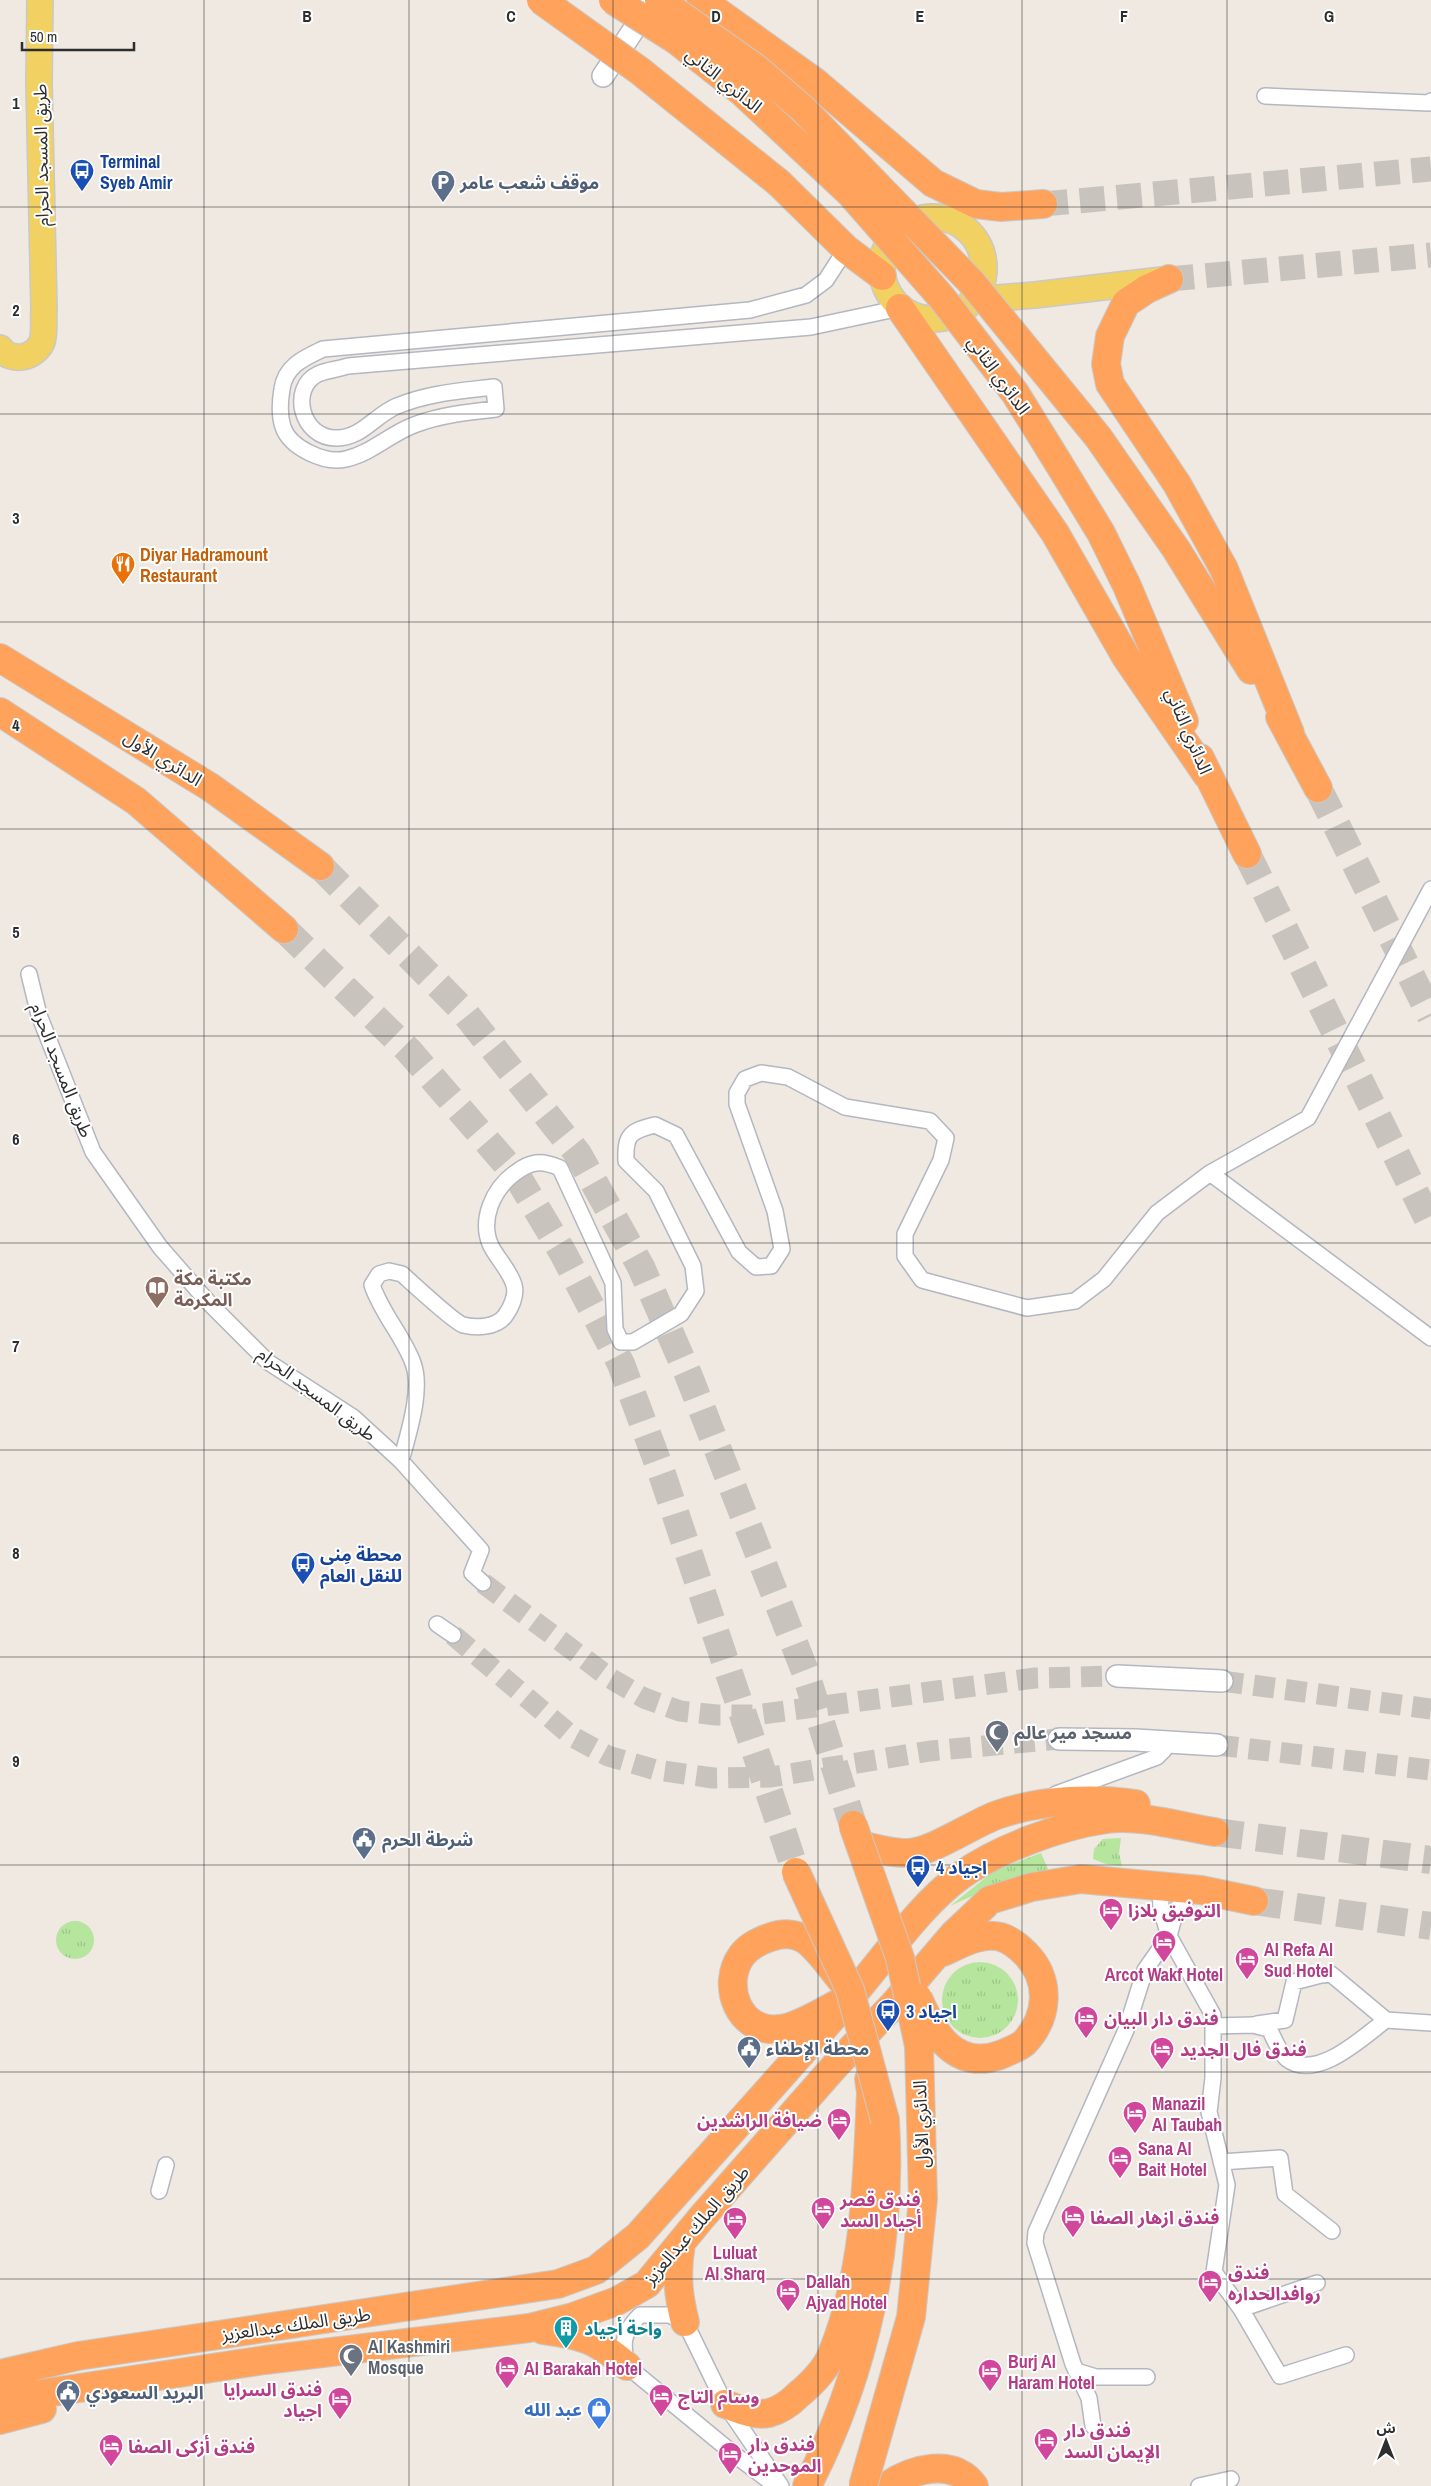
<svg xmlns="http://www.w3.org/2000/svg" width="1431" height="2486" viewBox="0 0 1431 2486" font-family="'Archivo Narrow','Noto Sans Arabic',sans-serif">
  <defs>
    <pattern id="grass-tufts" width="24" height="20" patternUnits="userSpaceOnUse" patternTransform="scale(1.25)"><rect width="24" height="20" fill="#b6e59e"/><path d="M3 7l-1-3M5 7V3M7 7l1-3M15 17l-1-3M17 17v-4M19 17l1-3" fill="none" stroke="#9dc588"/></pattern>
  </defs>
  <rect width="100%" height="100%" fill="#efe9e1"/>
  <path fill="url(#grass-tufts)" d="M 1121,1838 L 1119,1853 L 1122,1866 L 1106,1864 L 1093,1859 L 1094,1849 L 1103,1839 Z
    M 1041,1853 L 1049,1871 L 999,1884 L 950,1906 L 994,1871 Z
    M56 1940a19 19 0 1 1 38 0a19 19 0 1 1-38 0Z
    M942 2000a38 38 0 1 1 76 0a38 38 0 1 1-76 0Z"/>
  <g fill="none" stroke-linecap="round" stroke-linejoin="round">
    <path stroke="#c8c4bd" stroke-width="21" stroke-dasharray="21 11" stroke-linecap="butt" d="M 483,1583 L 610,1678 L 644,1698 L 680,1711 L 716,1715 L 755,1715 L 1035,1678 L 1117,1676
      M 453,1635 L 573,1737 L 608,1756 L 656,1770 L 713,1778 L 771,1777 L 930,1751 L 1059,1739
      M 1222,1681 L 1431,1709
      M 1217,1745 L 1431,1770"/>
    <path stroke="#c8c4bd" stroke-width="25" stroke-dasharray="25 12" stroke-linecap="butt" d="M 1043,204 L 1431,169
      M 1169,279 L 1431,255"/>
    <path stroke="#c8c4bd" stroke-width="28" stroke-dasharray="28 14" stroke-linecap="butt" d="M 1318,788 L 1431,1016
      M 1247,854 L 1431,1225
      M 320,866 L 460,1007 L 578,1154 L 641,1267 L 688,1374 L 805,1671 L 853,1825
      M 284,929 L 409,1051 L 517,1176 L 563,1253 L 621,1364 L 662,1474 L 796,1872
      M 1215,1832 L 1431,1860
      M 1254,1901 L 1431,1926"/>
    <defs>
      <path id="street" d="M 1265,96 L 1429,103 L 1431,101
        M 846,249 L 826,280 L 806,295 L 750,310 L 323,349 C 304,358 285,366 282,389 C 280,401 279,415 283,427 C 290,448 325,464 346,459 C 372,453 390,434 414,425 C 440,415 468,412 496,409 L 494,387 C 460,391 428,393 397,406 C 375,415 362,438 337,438 C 301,439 289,388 318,374 C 327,370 339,369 348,366 L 811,327 L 900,308
        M 29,974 L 39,1015 L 93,1152 L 160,1247 L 209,1303 L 268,1362 L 353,1417 L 401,1461 L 481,1550 L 472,1573 L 483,1583
        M 1210,1173 L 1431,1338
        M 401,1461 C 408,1434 423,1390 413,1363 C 403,1336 382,1314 372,1285 L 379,1274 L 389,1271 L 402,1274 C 412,1283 454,1322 463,1325 C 476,1328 496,1328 505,1316 C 511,1308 517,1295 514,1285 C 510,1271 497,1258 491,1246 C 479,1220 493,1189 515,1173 C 531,1161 541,1160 560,1168 L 613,1283 L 615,1329 L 621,1342 L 633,1342 L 681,1314 L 696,1291 L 693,1266 L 656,1191 L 626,1161 C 625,1135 630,1131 655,1125 L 676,1135 L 739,1252 L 756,1267 L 771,1266 L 782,1249 L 775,1211 L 737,1104 L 737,1093 L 745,1079 L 761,1073 L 788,1077 L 845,1107 L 930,1121 L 946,1138 L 941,1160 L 905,1234 L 905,1256 L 922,1280 L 1027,1308 L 1075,1301 L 1104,1279 L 1157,1213 L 1210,1173 L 1308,1118 L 1431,889
        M 437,1624 L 453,1635
        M 1056,1794 L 1157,1757 L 1164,1750 L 1165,1741
        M 1160,1885 L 1161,1909 L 1169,1936 L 1213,2015 L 1213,2078 L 1209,2112 L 1227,2185 L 1214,2272 L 1241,2309 L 1280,2376 L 1346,2355
        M 1257,2024 L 1285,2020 L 1294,1982 L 1321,1975 L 1331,1974 L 1386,2020
        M 1214,2026 L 1253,2025 L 1269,2029 C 1274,2037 1279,2053 1287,2059 C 1317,2082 1364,2036 1386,2020 L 1431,2023
        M 1221,2162 L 1280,2158 L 1285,2194 L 1332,2231
        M 159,2191 L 166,2165
        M 1241,2309 L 1317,2283
        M 1076,2371 L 1096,2377 L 1147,2377
        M 1093,2426 L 1089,2398 L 1073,2364 L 1035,2243 L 1036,2232 L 1126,2030 L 1145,1970 L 1169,1936 L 1176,1910 L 1186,1898 L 1198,1892
        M 776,2486 L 735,2455 L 627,2366 C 622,2343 622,2333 640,2315 L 669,2315 L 685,2322 L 725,2404 L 781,2486
        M 1199,2486 L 1231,2479"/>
      <path id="secondary" d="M 603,76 L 650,5
        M 1117,1676 L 1222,1681
        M 1059,1739 L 1136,1740 L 1217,1745"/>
      <path id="primary" d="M882 268a51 51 0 1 1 102 0a51 51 0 1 1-102 0Z
        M 973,300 L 1035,295 L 1162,280
        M 0,348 C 11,363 34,359 42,342 C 45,334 43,319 44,310 L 39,83 L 40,0"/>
      <path id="highway" d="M 701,0 L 815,82 L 933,183 L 976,204 L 1001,207 L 1043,204
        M 779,183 L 846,249 L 882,276
        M 1169,279 L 1147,289 L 1126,303 L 1110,336 L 1106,364 L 1110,384 L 1177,484 L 1224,569 L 1290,733
        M 900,308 L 1055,533 L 1126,657 L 1207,775
        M 1098,437 L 1176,549 L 1251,670
        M 1059,464 L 1101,533 L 1127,586 L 1184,721
        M 0,658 L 210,787 L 320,866
        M 0,712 L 136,801 L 284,929
        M 1280,717 L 1318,788
        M 1200,758 L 1247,854
        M 861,1845 C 876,1849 891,1853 906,1853 C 930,1854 972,1824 997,1815 C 1040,1800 1091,1797 1136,1804
        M 943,1952 C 961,1944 981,1932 1001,1937 C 1011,1940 1020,1948 1026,1954 C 1051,1980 1049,2017 1024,2043 C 1018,2048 1007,2052 1000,2055
        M 839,2003 C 824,2011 796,2028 780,2029 C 739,2034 720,1985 742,1955 C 750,1945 760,1941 771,1937 C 781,1933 794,1933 804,1939 C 818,1948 831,1968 842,1981
        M 681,2244 C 676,2272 678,2295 685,2322
        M 543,2330 C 584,2335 596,2340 627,2366
        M 0,2374 L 78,2356 L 558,2284 L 596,2270 L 638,2236 C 710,2155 783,2075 854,1993 C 886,1956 921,1904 960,1876 C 997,1849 1062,1825 1107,1819 C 1139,1814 1183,1827 1215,1832
        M 0,2400 L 265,2360 L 529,2328 L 573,2317 L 617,2301 L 647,2284 L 702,2217 L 835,2066 L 894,2004 L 953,1935 L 990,1900 L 1032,1887 L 1081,1879 L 1201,1890 L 1254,1901
        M 725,2404 C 739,2409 754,2416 769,2413 C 780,2410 791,2402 798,2395 C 810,2385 826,2369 832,2354 C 866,2271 867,2179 871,2092 L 869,2079
        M 0,2420 L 42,2409
        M 807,2486 C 865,2375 893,2245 885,2120
        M 887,2486 C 912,2469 953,2457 974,2486"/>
    </defs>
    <use href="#street" stroke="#b4b7c1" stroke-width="18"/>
    <use href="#secondary" stroke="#b4b7c1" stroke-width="24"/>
    <use href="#primary" stroke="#c9c9c9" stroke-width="28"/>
    <use href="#highway" stroke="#c9c9c9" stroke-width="30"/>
    <use href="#street" stroke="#fff" stroke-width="15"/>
    <use href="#secondary" stroke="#fff" stroke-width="21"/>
    <use href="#primary" stroke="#f2d163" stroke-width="25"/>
    <use href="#highway" stroke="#ffa35c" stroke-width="28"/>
    <defs>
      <path id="highway-bridge" d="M 541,0 L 640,71 L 779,183
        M 613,0 L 676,40 L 742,92 L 850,193 L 942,298 L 1015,393 L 1059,464
        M 659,0 L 757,69 L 803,109 L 972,283 L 1098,437
        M 853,1825 L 900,1958 L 919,2046 L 923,2199 L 911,2317 L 863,2486
        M 796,1872 L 850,1990 L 885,2120
        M 918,1998 C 933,2033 955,2071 1000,2055"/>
    </defs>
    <use href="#highway-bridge" stroke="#c9c9c9" stroke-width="30" stroke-linecap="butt"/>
    <use href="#highway-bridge" stroke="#ffa35c" stroke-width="28"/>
  </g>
  <path fill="none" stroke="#2e2e2e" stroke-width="1" stroke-opacity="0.55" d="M 204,0 L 204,2486M 409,0 L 409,2486M 613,0 L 613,2486M 818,0 L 818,2486M 1022,0 L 1022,2486M 1227,0 L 1227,2486M 0,207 L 1431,207M 0,414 L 1431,414M 0,622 L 1431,622M 0,829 L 1431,829M 0,1036 L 1431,1036M 0,1243 L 1431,1243M 0,1450 L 1431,1450M 0,1657 L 1431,1657M 0,1865 L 1431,1865M 0,2072 L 1431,2072M 0,2279 L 1431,2279"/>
  <defs>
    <symbol id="bus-pin" viewBox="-11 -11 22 30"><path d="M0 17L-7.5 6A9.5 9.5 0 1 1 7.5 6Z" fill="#1a4fb4" stroke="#fff"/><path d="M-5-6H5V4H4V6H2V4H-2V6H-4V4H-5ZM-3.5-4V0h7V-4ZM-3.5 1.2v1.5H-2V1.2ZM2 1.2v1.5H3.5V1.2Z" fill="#fff"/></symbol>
    <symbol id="parking-pin" viewBox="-11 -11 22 30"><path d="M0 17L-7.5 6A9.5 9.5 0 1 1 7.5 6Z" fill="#5c6f8a" stroke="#fff"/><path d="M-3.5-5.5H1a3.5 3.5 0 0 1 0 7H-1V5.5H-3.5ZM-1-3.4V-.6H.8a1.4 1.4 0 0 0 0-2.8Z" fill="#fff"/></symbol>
    <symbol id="restaurant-pin" viewBox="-11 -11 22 30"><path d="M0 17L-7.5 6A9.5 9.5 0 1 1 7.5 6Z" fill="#e8710a" stroke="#fff"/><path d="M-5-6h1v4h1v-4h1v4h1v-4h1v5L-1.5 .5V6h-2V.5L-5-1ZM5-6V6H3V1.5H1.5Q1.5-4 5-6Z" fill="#fff"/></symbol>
    <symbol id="library-pin" viewBox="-11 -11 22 30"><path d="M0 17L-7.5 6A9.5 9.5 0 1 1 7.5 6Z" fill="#8d6e63" stroke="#fff"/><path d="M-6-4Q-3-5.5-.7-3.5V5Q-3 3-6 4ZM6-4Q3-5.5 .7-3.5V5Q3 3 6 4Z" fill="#fff"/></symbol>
    <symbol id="mosque-pin" viewBox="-11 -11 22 30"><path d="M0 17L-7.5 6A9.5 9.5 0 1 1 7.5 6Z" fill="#6b7280" stroke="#fff"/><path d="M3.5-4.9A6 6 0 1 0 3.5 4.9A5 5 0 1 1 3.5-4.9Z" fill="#fff"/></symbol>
    <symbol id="civic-pin" viewBox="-11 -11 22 30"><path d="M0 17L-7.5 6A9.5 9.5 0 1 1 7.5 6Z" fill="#5c6f8a" stroke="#fff"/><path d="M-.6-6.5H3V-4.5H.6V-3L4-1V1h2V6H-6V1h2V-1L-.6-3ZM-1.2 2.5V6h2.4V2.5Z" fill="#fff"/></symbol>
    <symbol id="hotel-pin" viewBox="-11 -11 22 30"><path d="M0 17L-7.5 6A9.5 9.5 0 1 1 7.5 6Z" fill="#d1479c" stroke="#fff"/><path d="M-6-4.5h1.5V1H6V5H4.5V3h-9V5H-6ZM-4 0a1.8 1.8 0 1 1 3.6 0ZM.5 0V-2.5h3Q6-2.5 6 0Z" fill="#fff"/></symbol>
    <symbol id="building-pin" viewBox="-11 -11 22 30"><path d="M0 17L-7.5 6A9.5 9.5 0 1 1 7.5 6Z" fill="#0f9aa8" stroke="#fff"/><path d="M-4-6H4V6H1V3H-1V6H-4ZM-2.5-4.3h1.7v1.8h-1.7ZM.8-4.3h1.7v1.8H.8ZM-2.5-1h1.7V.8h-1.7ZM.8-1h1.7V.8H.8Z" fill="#fff"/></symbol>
    <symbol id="shop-pin" viewBox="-11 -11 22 30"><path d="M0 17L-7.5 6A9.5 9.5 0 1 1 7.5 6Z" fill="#3f7fe0" stroke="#fff"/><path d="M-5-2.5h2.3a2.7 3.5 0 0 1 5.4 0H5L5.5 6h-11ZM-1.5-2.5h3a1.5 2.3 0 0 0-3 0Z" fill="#fff"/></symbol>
  </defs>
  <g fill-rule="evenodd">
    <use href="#bus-pin" x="68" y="157" width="28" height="38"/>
    <use href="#parking-pin" x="429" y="168" width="28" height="38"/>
    <use href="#restaurant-pin" x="109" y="550" width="28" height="38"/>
    <use href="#library-pin" x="143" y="1274" width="28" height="38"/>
    <use href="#bus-pin" x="289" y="1550" width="28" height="38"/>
    <use href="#mosque-pin" x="983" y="1718" width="28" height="38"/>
    <use href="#civic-pin" x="350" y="1825" width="28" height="38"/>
    <use href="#bus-pin" x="904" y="1853" width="28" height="38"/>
    <use href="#hotel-pin" x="1097" y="1896" width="28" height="38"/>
    <use href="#hotel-pin" x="1150" y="1928" width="28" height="38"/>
    <use href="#hotel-pin" x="1233" y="1945" width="28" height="38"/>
    <use href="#bus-pin" x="874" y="1997" width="28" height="38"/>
    <use href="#hotel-pin" x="1072" y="2004" width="28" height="38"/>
    <use href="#civic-pin" x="735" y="2034" width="28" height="38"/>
    <use href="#hotel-pin" x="1148" y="2035" width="28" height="38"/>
    <use href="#hotel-pin" x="1121" y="2099" width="28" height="38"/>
    <use href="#hotel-pin" x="825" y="2106" width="28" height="38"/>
    <use href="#hotel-pin" x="1106" y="2144" width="28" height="38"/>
    <use href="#hotel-pin" x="809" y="2195" width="28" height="38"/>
    <use href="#hotel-pin" x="1059" y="2203" width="28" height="38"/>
    <use href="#hotel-pin" x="721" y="2205" width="28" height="38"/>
    <use href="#hotel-pin" x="1196" y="2268" width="28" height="38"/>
    <use href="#hotel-pin" x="774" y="2277" width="28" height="38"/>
    <use href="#building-pin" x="552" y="2314" width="28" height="38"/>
    <use href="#mosque-pin" x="337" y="2342" width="28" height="38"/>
    <use href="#hotel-pin" x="493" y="2354" width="28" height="38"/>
    <use href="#hotel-pin" x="976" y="2357" width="28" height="38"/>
    <use href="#civic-pin" x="54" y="2378" width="28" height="38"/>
    <use href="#hotel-pin" x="647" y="2382" width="28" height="38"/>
    <use href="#hotel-pin" x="326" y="2385" width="28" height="38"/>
    <use href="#shop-pin" x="585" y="2395" width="28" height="38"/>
    <use href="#hotel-pin" x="1032" y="2426" width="28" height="38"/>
    <use href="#hotel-pin" x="97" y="2432" width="28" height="38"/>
    <use href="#hotel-pin" x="716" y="2440" width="28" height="38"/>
  </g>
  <g text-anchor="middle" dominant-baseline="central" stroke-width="4" stroke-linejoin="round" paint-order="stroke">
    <g font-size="18" fill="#2e2e2e" stroke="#fff">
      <text transform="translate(724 80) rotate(39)">الدائري الثاني</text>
      <text transform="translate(41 155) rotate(-91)">طريق المسجد الحرام</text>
      <text transform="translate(999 375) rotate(54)">الدائري الثاني</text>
      <text transform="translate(1189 731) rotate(67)">الدائري الثاني</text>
      <text transform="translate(163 758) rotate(32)">الدائري الأول</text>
      <text transform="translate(62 1070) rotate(69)">طريق المسجد الحرام</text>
      <text transform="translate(317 1394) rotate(37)">طريق المسجد الحرام</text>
      <text transform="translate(921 2124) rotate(-92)">الدائري الأول</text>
      <text transform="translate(696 2225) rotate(-49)">طريق الملك عبدالعزيز</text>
      <text transform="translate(296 2324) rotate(-8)">طريق الملك عبدالعزيز</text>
    </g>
    <g font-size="18" font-weight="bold" fill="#164399" stroke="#fff" text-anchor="start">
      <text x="100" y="161">Terminal<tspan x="100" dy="21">Syeb Amir</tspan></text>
      <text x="320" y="1554">محطة مِنى<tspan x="320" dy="21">للنقل العام</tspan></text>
      <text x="936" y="1867">اجياد 4</text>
      <text x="906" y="2011">اجياد 3</text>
    </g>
    <g font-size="18" font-weight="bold" fill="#4e5e75" stroke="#fff" text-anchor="start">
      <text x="460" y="182">موقف شعب عامر</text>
      <text x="382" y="1839">شرطة الحرم</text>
      <text x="766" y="2048">محطة الإطفاء</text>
      <text x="86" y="2392">البريد السعودي</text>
    </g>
    <g font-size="18" font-weight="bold" fill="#c56008" stroke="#fff" text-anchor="start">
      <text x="140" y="554">Diyar Hadramount<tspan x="140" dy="21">Restaurant</tspan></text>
    </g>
    <g font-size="18" font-weight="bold" fill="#785e54" stroke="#fff" text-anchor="start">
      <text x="174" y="1278">مكتبة مكة<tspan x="174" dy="21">المكرمة</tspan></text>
    </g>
    <g font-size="18" font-weight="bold" fill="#5b616d" stroke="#fff" text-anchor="start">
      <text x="1014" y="1732">مسجد مير عالم</text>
      <text x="368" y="2346">Al Kashmiri<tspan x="368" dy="21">Mosque</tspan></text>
    </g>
    <g font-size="18" font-weight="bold" fill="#b23c85" stroke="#fff" text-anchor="start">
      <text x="1128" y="1910">التوفيق بلازا</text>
      <text x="1264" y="1949">Al Refa Al<tspan x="1264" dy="21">Sud Hotel</tspan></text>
      <text x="1164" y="1974" text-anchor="middle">Arcot Wakf Hotel</text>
      <text x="1104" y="2018">فندق دار البيان</text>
      <text x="1180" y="2049">فندق فال الجديد</text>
      <text x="1152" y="2103">Manazil<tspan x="1152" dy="21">Al Taubah</tspan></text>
      <text x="822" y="2120" text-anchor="end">ضيافة الراشدين</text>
      <text x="1138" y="2148">Sana Al<tspan x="1138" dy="21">Bait Hotel</tspan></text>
      <text x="840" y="2199">فندق قصر<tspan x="840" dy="21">أجياد السد</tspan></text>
      <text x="1090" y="2217">فندق ازهار الصفا</text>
      <text x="735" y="2252" text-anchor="middle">Luluat<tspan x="735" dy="21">Al Sharq</tspan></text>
      <text x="1228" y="2272">فندق<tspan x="1228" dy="21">روافدالحدارہ</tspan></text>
      <text x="806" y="2281">Dallah<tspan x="806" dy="21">Ajyad Hotel</tspan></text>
      <text x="1008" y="2361">Burj Al<tspan x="1008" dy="21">Haram Hotel</tspan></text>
      <text x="524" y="2368">Al Barakah Hotel</text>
      <text x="322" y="2389" text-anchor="end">فندق السرايا<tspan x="322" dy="21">اجياد</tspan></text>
      <text x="678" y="2396">وسام التاج</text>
      <text x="1064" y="2430">فندق دار<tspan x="1064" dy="21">الإيمان السد</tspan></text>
      <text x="748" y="2444">فندق دار<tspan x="748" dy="21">الموحدین</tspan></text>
      <text x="128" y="2446">فندق أزكى الصفا</text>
    </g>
    <g font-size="18" font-weight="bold" fill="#0d838f" stroke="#fff" text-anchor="start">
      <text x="584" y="2328">واحة أجياد</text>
    </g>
    <g font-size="18" font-weight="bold" fill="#366cbe" stroke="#fff" text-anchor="end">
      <text x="582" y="2409">عبد الله</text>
    </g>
  </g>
  <g font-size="16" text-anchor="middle" font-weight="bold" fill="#2e2e2e" stroke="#fff" stroke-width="4" stroke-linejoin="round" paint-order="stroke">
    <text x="307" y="22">B</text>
    <text x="511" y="22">C</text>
    <text x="716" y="22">D</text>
    <text x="920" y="22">E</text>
    <text x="1124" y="22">F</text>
    <text x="1329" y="22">G</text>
    <text x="16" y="109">1</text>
    <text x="16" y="316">2</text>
    <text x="16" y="524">3</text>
    <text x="16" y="731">4</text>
    <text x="16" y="938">5</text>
    <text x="16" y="1145">6</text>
    <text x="16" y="1352">7</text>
    <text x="16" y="1559">8</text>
    <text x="16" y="1767">9</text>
  </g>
  <g transform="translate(1386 2441)" stroke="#ffffff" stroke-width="4" paint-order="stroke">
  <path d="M0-4L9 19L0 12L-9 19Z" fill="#2e2e2e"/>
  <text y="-8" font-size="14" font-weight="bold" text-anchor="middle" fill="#2e2e2e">ش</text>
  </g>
  <path d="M22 42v8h112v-8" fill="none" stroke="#2e2e2e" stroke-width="2.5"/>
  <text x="30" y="42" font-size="15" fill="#2e2e2e" stroke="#ffffff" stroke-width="4" paint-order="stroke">50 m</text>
</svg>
